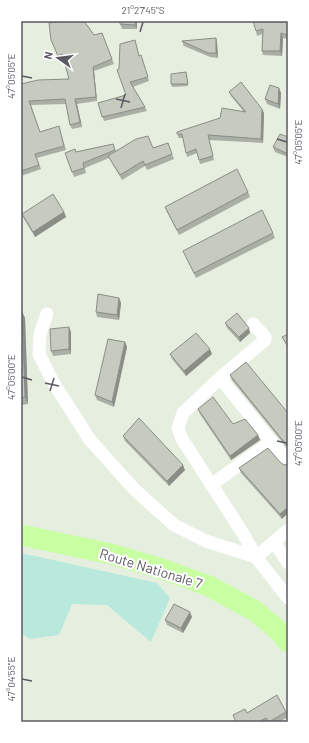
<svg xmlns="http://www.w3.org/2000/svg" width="309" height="743" viewBox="0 0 309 743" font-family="Barlow,sans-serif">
  <rect width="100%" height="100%" fill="#e6eee0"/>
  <path fill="#b9e9dd" d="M 21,553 L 157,583 L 170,598 L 151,642 L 107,605 L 72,604 L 59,635 L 30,639 L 21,633 Z"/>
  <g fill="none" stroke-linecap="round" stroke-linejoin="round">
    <path stroke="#fff" stroke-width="13" d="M 47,314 L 40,334 L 39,354 L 53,382 L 90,440 L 135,490 L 174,525 L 206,541 L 256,557
      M 220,378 L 265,340 L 265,337 L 253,324
      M 288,462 L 220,378 L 183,413 L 178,428 L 182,439 L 244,535 L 256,557 L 288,598
      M 211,485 L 271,442
      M 274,542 L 288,563
      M 256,557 L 288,530"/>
    <path stroke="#c8ffa3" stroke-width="21" d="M 21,535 L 111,554 L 162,569 L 209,586 L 255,611 L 279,631 L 288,642"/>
  </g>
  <path fill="#a9afa4" d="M 120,21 L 137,21 L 137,29 L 122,29 L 120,24 Z
    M 288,21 L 288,39 L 283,38 L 282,56 L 263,55 L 262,51 L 262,34 L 257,36 L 256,31 Z
    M 102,33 L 114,64 L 94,71 L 97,101 L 77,104 L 82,127 L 72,129 L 70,125 L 66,104 L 31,105 L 40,132 L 59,126 L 66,150 L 37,158 L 41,169 L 21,176 L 21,84 L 69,79 L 64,59 L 60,61 L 51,40 L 94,35 Z
    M 216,38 L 217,43 L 218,58 L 210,57 L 184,46 L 182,41 Z
    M 135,40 L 139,55 L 141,55 L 149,81 L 133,87 L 145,107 L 147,111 L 104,121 L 98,103 L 126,95 L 119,69 Z
    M 186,72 L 187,75 L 188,86 L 172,87 L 171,84 Z
    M 279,88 L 281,93 L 280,109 L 267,104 L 265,99 Z
    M 229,92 L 264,113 L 263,143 L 209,140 L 214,160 L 200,164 L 197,153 L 187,157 L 183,138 L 179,138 L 177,134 L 244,112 L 231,96 Z
    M 288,137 L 288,157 L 275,152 L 273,147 Z
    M 168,143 L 174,159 L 147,170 L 145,166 L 122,180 L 109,158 L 85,168 L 86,173 L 74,177 L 65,153 L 76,152 L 113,144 L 116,151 L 153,148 Z
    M 248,192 L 250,197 L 179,235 L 167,212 L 165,207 Z
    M 64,212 L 66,217 L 35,237 L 24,219 L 22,214 Z
    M 273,233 L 275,238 L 196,278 L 183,251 Z
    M 119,298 L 121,303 L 119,320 L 97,317 L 96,312 Z
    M 21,311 L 25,318 L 28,404 L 21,405 Z
    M 225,323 L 250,333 L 240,342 L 227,328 Z
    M 71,332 L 71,354 L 53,356 L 51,351 Z
    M 125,342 L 127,347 L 114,407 L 97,400 L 95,395 Z
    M 170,354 L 212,354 L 186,376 L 172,359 Z
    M 230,375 L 288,413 L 288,449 L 232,380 Z
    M 198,409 L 258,435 L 260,440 L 231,460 L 200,414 Z
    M 123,436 L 185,470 L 169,486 L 125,441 Z
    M 268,448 L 282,519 L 241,473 L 239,468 Z
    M 192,617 L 183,633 L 167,625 L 165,620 Z
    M 286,712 L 288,717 L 279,722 L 236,722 L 233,715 Z"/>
  <path fill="#8a8e86" d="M 136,21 L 137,21 L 137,29 L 135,25 Z
    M 281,33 L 283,38 L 282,56 L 280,51 Z
    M 216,38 L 217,43 L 218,58 L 216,53 Z
    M 93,67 L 94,71 L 97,101 L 96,97 Z
    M 279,88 L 281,93 L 280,109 L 278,104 Z
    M 75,99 L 77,104 L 82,127 L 80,122 Z
    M 262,109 L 264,113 L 263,143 L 261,139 Z
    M 64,212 L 66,217 L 35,237 L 33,232 Z
    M 119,298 L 121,303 L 119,320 L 117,315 Z
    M 22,311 L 25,318 L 28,404 L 25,397 Z
    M 69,327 L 71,332 L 71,354 L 69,349 Z
    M 249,328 L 250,333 L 240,342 L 239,337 Z
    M 125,342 L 127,347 L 114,407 L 112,402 Z
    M 210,349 L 212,354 L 186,376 L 184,371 Z
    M 258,435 L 260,440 L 231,460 L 230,456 Z
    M 183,465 L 185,470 L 169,486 L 167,481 Z
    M 288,507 L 288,513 L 282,519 L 280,514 Z
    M 190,612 L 192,617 L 183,633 L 181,628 Z"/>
  <path fill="#c5cbbf" stroke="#8a8e86" d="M 66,21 L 84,21 L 94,35 L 102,33 L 112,59 L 93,67 L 96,97 L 75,99 L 80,122 L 70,125 L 65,99 L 29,101 L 40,132 L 59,126 L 64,146 L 35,154 L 39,165 L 21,171 L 21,84 L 38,80 L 69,79 L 62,54 L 58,56 L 51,40 L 49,23 Z
    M 120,21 L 136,21 L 135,25 L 120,24 Z
    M 253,21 L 288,21 L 288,35 L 281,33 L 280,51 L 262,51 L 263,29 L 256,31 Z
    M 216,38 L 216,53 L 208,53 L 182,41 Z
    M 135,40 L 139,56 L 141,55 L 148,77 L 130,82 L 145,107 L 102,117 L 98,103 L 126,95 L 117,70 L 119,69 L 120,44 Z
    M 186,72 L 188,84 L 171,84 L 171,74 Z
    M 241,82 L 262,109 L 261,139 L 208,135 L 213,156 L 199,160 L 196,149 L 186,153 L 182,134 L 177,134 L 177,132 L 220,118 L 222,108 L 246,112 L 229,92 Z
    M 270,85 L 279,88 L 278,104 L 265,99 Z
    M 280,134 L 288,137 L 288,154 L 273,147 Z
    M 148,136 L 153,148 L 168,143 L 172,154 L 145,165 L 143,161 L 120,175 L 108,156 L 136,139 Z
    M 113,144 L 115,150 L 83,163 L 84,168 L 72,172 L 65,153 L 75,149 L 76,152 Z
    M 237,169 L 248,192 L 177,230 L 165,207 Z
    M 53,194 L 64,212 L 33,232 L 22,214 Z
    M 262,210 L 273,233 L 194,273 L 183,251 Z
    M 98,294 L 119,298 L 117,315 L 96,312 Z
    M 21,311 L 22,311 L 25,397 L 21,398 Z
    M 237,313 L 249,328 L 239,337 L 225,323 Z
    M 69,327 L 69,349 L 51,351 L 50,329 Z
    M 196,333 L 210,349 L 184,371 L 170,354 Z
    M 288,334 L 288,347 L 282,337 Z
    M 108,339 L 125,342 L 112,402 L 95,395 Z
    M 246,362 L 288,413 L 288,447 L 230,375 Z
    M 213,397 L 233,424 L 245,419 L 258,435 L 230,456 L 198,409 Z
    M 139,418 L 183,465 L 167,481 L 123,436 Z
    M 268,448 L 280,462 L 284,465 L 288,464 L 288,507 L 280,514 L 239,468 Z
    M 174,604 L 190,612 L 181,628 L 165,620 Z
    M 277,695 L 286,712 L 269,722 L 266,718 L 258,722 L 236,722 L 233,715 L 245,709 L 247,713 Z"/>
  <path fill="none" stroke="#5c5963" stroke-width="1.5" d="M 140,32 L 143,22M 22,76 L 32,78M 116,99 L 130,102M 121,108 L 125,94M 277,139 L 287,142M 22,377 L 32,380M 45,383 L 59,386M 50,391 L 54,378M 277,441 L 287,443M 22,679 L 32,681"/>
  <g text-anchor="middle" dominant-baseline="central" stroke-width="4" stroke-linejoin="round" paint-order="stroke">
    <g font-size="14" fill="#5c5963" stroke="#fff">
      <text transform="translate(151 568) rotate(17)">Route Nationale 7</text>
    </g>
  </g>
  <rect width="309" height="743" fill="none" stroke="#ffffff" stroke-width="44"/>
  <g transform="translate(58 58) rotate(284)" stroke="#ffffff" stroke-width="3" paint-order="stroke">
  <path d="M0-3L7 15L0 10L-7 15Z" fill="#5c5963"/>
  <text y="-6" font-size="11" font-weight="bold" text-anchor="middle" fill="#5c5963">N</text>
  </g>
  <rect x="22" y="22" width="265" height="699" fill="none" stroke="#5c5963" stroke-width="1.5"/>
  <g font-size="10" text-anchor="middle" fill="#5c5963">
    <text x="143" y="14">21°27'45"S</text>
    <text transform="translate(11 76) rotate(-90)" y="4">47°05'05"E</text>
    <text transform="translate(298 142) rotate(-90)" y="4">47°05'05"E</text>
    <text transform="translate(11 377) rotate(-90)" y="4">47°05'00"E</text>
    <text transform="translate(298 443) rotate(-90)" y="4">47°05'00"E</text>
    <text transform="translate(11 679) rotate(-90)" y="4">47°04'55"E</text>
  </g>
</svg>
